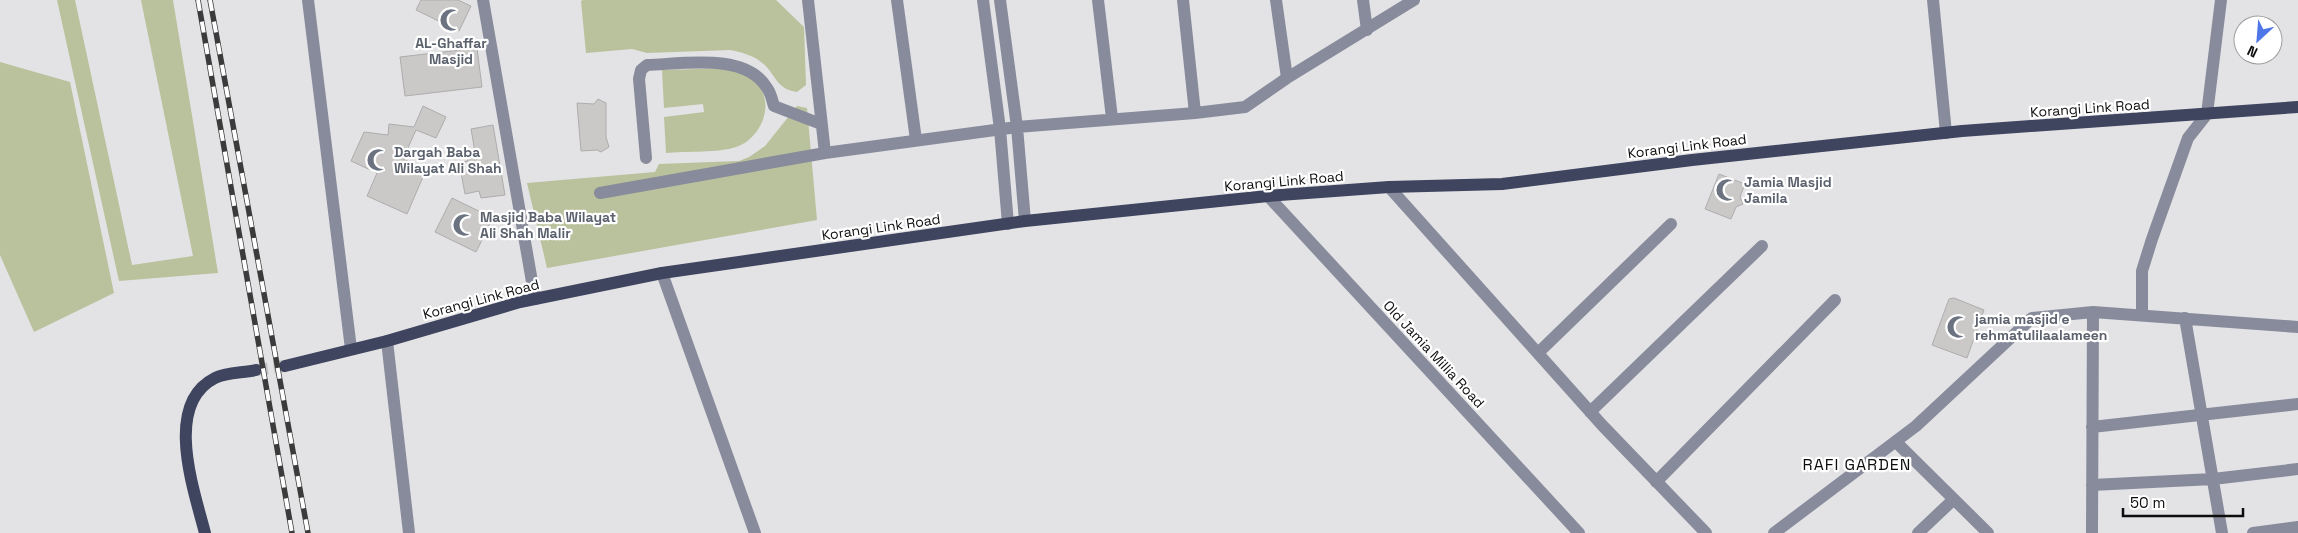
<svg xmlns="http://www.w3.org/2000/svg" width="2298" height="533" viewBox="0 0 2298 533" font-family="'Space Grotesk',sans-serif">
  <rect width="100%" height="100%" fill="#e3e3e5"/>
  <path fill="#b9c29c" d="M 57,0 L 75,0 L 132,265 L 193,256 L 141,0 L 173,0 L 218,273 L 119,281 Z
    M 583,0 L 776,0 L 804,27 L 806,85 L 797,92 C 775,89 776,73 761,62 C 753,55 740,52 730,50 L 647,53 L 632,49 L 586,53 L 581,1 Z
    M 0,62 L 70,82 L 114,293 L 34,332 L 0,255 Z
    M 732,68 C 739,72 749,76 755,82 C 777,102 761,139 736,147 C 719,153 686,151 666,153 L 664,117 L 704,112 L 703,104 L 664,108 L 662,70 Z
    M 797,106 L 807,108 L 817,220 L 547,268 L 527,183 L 655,172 L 659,164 L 739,161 L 749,157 L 765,146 Z"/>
  <path fill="#cac9c8" stroke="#aeacac" d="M 421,0 L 458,0 L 471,6 L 459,31 L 416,10 Z
    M 477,48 L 482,87 L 405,96 L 400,57 Z
    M 598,99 L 606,103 L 606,137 L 609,147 L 601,152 L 597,150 L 581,151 L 577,103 L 594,104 Z
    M 423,106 L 446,117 L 436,138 L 416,130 L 403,159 L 426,170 L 407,214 L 367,196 L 377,173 L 351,161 L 364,132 L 388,135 L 389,124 L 414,127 Z
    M 493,125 L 505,195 L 481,198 L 479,191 L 465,194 L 459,162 L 468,161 L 467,154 L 475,152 L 471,129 Z
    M 1719,174 L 1745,184 L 1740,197 L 1743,204 L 1736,207 L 1731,219 L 1705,209 Z
    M 452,198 L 493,218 L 476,252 L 435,232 Z
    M 1954,298 L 1984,310 L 1967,358 L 1932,345 L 1949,299 Z"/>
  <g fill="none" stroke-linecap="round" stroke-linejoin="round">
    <path stroke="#c3c3c5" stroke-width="12" stroke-dasharray="12 6" stroke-linecap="butt" d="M 256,370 L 285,366"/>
    <path stroke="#888b9b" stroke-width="12" d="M 308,0 L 351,349
      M 483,0 L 535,299
      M 808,0 L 825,153 L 1017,127 L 1195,113 L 1245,107 L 1287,78 L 1414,0
      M 897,0 L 916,140
      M 983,0 L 1000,129 L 1008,224
      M 1000,0 L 1017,127 L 1025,221
      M 1098,0 L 1112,118
      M 1183,0 L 1195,113
      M 1276,0 L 1287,78
      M 1363,0 L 1367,30
      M 1933,0 L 1946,133
      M 646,158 L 639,79 L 641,70 L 647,65 C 682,64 746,52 767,88 C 771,93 772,100 774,106 L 821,124
      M 1389,187 L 1602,425 L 1706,533
      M 600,193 L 825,153
      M 1268,196 L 1579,533
      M 662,273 L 755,533
      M 2142,315 L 2142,271 L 2152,239 L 2188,138 L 2207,114 L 2221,0
      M 2185,318 L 2222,533
      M 387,341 L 409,533
      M 1538,353 L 1671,224
      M 1590,412 L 1762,246
      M 2092,427 L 2298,404
      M 1896,442 L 1988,533
      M 1656,482 L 1835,300
      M 2092,485 L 2213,479 L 2298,469
      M 1774,533 L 1916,426 L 2032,318 L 2093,312 L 2298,327
      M 1918,533 L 1954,499
      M 2092,533 L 2093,312
      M 2253,533 L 2298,527"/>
    <path stroke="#3f445f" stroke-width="12" d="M 285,366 L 387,341 L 520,302 L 662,273 L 1025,221 L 1268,196 L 1389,187 L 1502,184 L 1692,160 L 1962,131 L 2298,107
      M 205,533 C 194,490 163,404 215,378 C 226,372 244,373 256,370"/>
    <defs>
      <path id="rail" d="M 198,0 L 292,533
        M 210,0 L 308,533"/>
    </defs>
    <use href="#rail" stroke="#3b3b3b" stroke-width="5.5"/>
    <use href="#rail" stroke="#fff" stroke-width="4" stroke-dasharray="11" stroke-linecap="butt"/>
  </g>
  <defs>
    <symbol id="mosque-bare" viewBox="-9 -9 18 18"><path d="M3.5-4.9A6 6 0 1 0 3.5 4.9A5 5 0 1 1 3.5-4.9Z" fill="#6b7280" stroke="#fff" stroke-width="2.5" paint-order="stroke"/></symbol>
  </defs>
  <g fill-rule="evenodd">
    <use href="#mosque-bare" x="435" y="4" width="32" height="32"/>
    <use href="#mosque-bare" x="362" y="144" width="32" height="32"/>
    <use href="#mosque-bare" x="1711" y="174" width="32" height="32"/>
    <use href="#mosque-bare" x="448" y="209" width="32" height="32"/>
    <use href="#mosque-bare" x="1942" y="311" width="32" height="32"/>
  </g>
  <g text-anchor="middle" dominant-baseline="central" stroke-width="4.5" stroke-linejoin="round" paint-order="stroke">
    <g font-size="14" font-weight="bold" fill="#5b616d" stroke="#fff" text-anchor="start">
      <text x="451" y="43" text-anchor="middle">AL-Ghaffar<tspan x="451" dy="16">Masjid</tspan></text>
      <text x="394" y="152">Dargah Baba<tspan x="394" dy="16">Wilayat Ali Shah</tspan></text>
      <text x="1744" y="182">Jamia Masjid<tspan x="1744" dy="16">Jamila</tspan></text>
      <text x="480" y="217">Masjid Baba Wilayat<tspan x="480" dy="16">Ali Shah Malir</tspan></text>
      <text x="1975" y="319">jamia masjid e<tspan x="1975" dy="16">rehmatulilaalameen</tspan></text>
    </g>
    <g font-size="14" fill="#0d0d0d" stroke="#fff">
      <text transform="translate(2090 108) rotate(-4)">Korangi Link Road</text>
      <text transform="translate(1687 146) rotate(-7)">Korangi Link Road</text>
      <text transform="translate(1284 181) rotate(-5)">Korangi Link Road</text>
      <text transform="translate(881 227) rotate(-8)">Korangi Link Road</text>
      <text transform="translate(481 299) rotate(-15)">Korangi Link Road</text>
      <text transform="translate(1434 354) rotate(47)">Old Jamia Millia Road</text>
    </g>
    <g font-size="16" letter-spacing="1" fill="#0d0d0d" stroke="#fff">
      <text x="1857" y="464">RAFI GARDEN</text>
    </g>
  </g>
  <g transform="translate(2258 40) rotate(206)"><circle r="24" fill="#ffffff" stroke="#9e9e9e"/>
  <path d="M0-4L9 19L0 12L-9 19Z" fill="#4e76e9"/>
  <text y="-8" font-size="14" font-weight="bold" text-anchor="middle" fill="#0d0d0d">N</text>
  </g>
  <path d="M2123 508v8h120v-8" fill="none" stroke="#0d0d0d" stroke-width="2.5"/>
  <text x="2130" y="508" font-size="15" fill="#0d0d0d" stroke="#ffffff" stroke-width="4" paint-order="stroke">50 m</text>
</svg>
